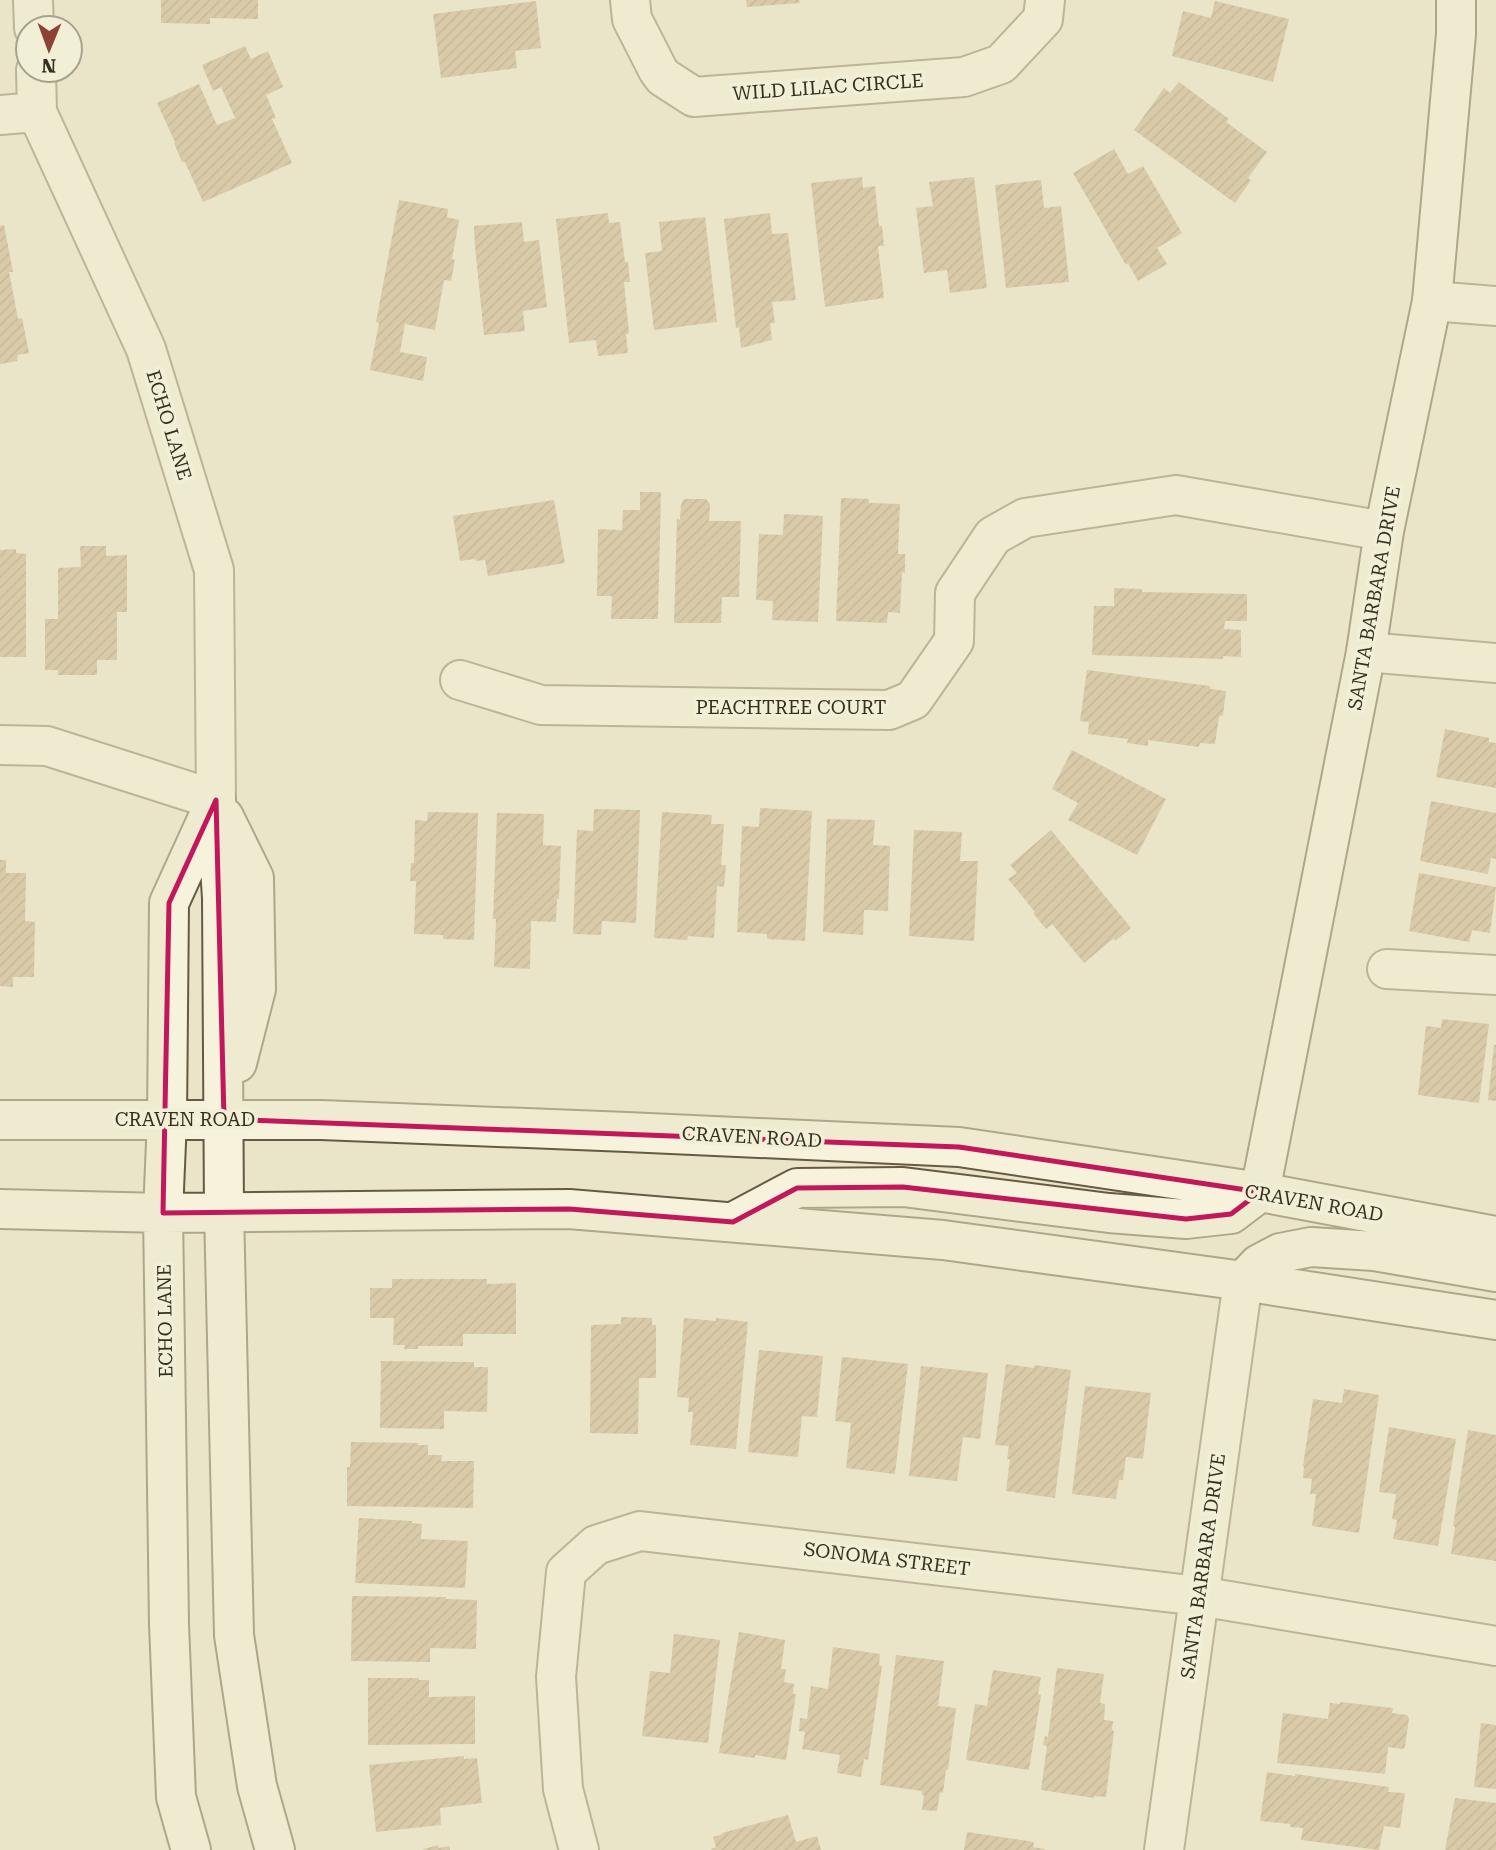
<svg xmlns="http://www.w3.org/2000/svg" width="1496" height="1850" viewBox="0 0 1496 1850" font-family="'Roboto Serif',serif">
  <defs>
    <pattern id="building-hatch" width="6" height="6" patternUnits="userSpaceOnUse" patternTransform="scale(1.75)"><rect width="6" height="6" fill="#c5a882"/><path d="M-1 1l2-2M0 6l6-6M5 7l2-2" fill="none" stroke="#a1896a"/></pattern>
  </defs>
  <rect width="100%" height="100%" fill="#eae5c9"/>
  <path fill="url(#building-hatch)" d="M 161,0 L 258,0 L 258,19 L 210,18 L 210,24 L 161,23 Z
    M 746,0 L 799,0 L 800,3 L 747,7 Z
    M 536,1 L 541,48 L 515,51 L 517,68 L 441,78 L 433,14 Z
    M 1215,1 L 1289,19 L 1273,82 L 1172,56 L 1183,11 L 1211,18 Z
    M 245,46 L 251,59 L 268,51 L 283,87 L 266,95 L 276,118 L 272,119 L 292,163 L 203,202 L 185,162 L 182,162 L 174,143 L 175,142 L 157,103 L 199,84 L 217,125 L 235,118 L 221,87 L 213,91 L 202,65 Z
    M 1179,82 L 1229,119 L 1226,122 L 1267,152 L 1248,178 L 1251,180 L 1235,203 L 1134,130 L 1164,88 L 1170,93 Z
    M 1114,149 L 1128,174 L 1143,166 L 1182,233 L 1157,248 L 1167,264 L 1138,281 L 1128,263 L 1126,265 L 1073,173 Z
    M 862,177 L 863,188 L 875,186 L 879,226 L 882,226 L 884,246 L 878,246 L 884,298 L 825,307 L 811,183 Z
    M 974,177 L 987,288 L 950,293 L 947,270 L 924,273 L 916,208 L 933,206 L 929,182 Z
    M 1041,180 L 1044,208 L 1061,206 L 1069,282 L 1006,288 L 995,185 Z
    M 399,200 L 448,209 L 447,217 L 459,220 L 452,259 L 455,260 L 451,281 L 444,280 L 435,330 L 405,324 L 400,352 L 427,357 L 423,381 L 370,370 L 379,323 L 376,322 Z
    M 608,213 L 609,223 L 620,222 L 625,262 L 628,262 L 630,282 L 624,282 L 629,333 L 626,334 L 628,353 L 598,356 L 596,340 L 569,343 L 556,219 Z
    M 770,213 L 772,234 L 788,233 L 796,300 L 772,302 L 775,323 L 770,323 L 772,340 L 741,348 L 739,327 L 736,328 L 724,219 Z
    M 705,217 L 717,322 L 654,330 L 645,253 L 662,251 L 659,222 Z
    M 522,222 L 524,242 L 539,240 L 547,307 L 523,311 L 525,331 L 484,335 L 475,246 L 474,226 Z
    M 4,225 L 13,272 L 9,272 L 18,319 L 22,318 L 29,353 L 18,355 L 17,361 L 0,364 L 0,226 Z
    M 640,492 L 661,492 L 658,619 L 611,619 L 612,596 L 597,596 L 598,529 L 622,530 L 623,510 L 640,510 Z
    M 841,498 L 869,499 L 869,503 L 900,504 L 898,554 L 905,554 L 905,573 L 902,572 L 900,613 L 888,612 L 887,623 L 836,621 Z
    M 684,499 L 706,499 L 710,504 L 709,521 L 741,521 L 739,597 L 722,597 L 721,623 L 674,623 L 677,519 L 680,520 L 681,505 Z
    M 554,500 L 565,563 L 488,576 L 485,560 L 476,561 L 475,559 L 460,561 L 453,516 Z
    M 784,514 L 823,516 L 818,622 L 772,620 L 773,601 L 756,600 L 759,534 L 783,535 Z
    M 80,546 L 106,546 L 106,556 L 127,555 L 127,612 L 117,612 L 117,660 L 97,660 L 97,675 L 58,675 L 58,670 L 45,670 L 45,619 L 58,619 L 58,568 L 81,567 Z
    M 16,549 L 16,553 L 26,554 L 26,657 L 0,657 L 0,550 Z
    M 1114,588 L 1142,589 L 1142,592 L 1247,594 L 1247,621 L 1225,621 L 1224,629 L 1241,630 L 1241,657 L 1223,656 L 1223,659 L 1092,655 L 1094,606 L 1114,606 Z
    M 1087,670 L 1210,686 L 1210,689 L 1226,691 L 1223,715 L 1219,717 L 1215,744 L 1200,743 L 1199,747 L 1148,740 L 1148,746 L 1127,743 L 1128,739 L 1088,734 L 1089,722 L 1080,721 Z
    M 1445,729 L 1489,738 L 1489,742 L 1496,743 L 1496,788 L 1436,777 Z
    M 1072,750 L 1166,799 L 1137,855 L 1068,820 L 1078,803 L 1052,789 Z
    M 1431,801 L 1496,813 L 1496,859 L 1491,858 L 1488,874 L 1420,861 Z
    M 760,808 L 812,811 L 805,941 L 767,939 L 767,934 L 737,932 L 742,826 L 759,827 Z
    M 594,809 L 640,810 L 636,923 L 602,921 L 601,935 L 573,934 L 577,830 L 593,831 Z
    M 428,812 L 478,813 L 474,940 L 443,939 L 443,935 L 414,934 L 416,881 L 410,881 L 411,863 L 414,863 L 415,820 L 427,821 Z
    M 662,812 L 712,815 L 711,824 L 724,824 L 721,865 L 726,865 L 724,887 L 717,886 L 714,938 L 688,936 L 687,940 L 654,938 Z
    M 497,813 L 544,814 L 543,845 L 561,846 L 559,899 L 557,899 L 556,922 L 531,921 L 530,969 L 494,967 L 496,919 L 493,919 Z
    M 827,819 L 875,820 L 873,845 L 890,846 L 888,911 L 864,910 L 863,935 L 823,932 Z
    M 914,830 L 962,832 L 960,861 L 978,861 L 974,941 L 909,936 Z
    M 1051,830 L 1131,928 L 1115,941 L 1114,938 L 1084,963 L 1052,924 L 1046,929 L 1033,913 L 1035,912 L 1008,879 L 1017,873 L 1010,865 Z
    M 0,860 L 6,860 L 6,873 L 26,873 L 25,921 L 35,922 L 34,977 L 13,977 L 13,987 L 0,986 Z
    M 1419,873 L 1496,887 L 1490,933 L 1472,930 L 1469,942 L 1409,931 Z
    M 1442,1019 L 1489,1024 L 1479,1103 L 1418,1095 L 1426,1026 L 1441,1028 Z
    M 1494,1045 L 1496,1045 L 1496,1101 L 1488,1100 Z
    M 392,1279 L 487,1279 L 487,1284 L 516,1283 L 516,1334 L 463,1334 L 463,1346 L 418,1346 L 418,1349 L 404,1349 L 405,1345 L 393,1345 L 394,1318 L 370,1318 L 370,1288 L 392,1288 Z
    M 621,1317 L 652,1318 L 652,1325 L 656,1325 L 656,1378 L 639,1378 L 638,1434 L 590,1433 L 591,1325 L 621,1324 Z
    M 684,1318 L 716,1321 L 716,1318 L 748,1322 L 736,1449 L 690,1445 L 693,1412 L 688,1412 L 689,1398 L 677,1397 Z
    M 759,1350 L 823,1356 L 817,1417 L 802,1416 L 798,1457 L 748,1452 Z
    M 842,1357 L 908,1364 L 895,1474 L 846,1468 L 851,1423 L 835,1421 Z
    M 381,1361 L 474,1362 L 474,1367 L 488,1367 L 487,1412 L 444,1411 L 444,1429 L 380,1428 Z
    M 1006,1364 L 1034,1368 L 1034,1365 L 1071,1370 L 1055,1498 L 1006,1491 L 1010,1459 L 1007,1459 L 1009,1446 L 995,1445 Z
    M 921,1366 L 988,1373 L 980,1439 L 963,1437 L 957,1481 L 909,1476 Z
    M 1085,1386 L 1151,1393 L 1143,1459 L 1126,1457 L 1123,1480 L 1119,1480 L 1116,1499 L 1072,1494 Z
    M 1344,1389 L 1379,1395 L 1359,1533 L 1312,1526 L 1316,1494 L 1310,1494 L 1312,1479 L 1303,1478 L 1304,1467 L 1303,1466 L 1313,1399 L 1342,1403 Z
    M 1389,1427 L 1456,1439 L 1438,1546 L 1393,1539 L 1397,1520 L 1392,1519 L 1396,1494 L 1379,1492 Z
    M 1468,1430 L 1496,1435 L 1496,1561 L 1451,1554 L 1455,1527 L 1453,1526 Z
    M 351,1442 L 418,1443 L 418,1445 L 428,1445 L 428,1455 L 442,1455 L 441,1461 L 474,1461 L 473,1508 L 347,1506 L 347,1467 L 350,1467 Z
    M 359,1518 L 412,1521 L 412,1523 L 422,1524 L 421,1539 L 468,1541 L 465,1588 L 355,1583 Z
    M 352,1596 L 446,1597 L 446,1599 L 477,1600 L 476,1649 L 430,1648 L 430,1662 L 351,1661 Z
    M 739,1632 L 785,1640 L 781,1669 L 786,1669 L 784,1682 L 794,1684 L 793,1694 L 796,1694 L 786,1760 L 755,1755 L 755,1758 L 719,1753 Z
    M 674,1634 L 720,1640 L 708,1743 L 642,1736 L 650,1671 L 670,1673 Z
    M 833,1647 L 880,1654 L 879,1665 L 882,1666 L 868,1760 L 864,1759 L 861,1777 L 837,1773 L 840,1755 L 802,1749 L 805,1732 L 799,1731 L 800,1718 L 807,1719 L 811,1686 L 828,1689 Z
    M 896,1655 L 944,1661 L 938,1706 L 956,1708 L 948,1770 L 946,1770 L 943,1793 L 940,1792 L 937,1811 L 922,1810 L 924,1795 L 922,1795 L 922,1791 L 880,1785 Z
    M 1057,1668 L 1104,1674 L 1100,1703 L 1105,1704 L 1104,1720 L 1113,1721 L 1112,1730 L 1114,1731 L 1106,1797 L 1094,1796 L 1094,1798 L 1041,1790 L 1047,1746 L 1043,1745 L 1045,1736 L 1048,1737 Z
    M 993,1670 L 1041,1677 L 1038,1694 L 1041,1695 L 1029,1770 L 966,1760 L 975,1704 L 987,1706 Z
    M 368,1678 L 419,1678 L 419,1680 L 429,1680 L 429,1697 L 475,1696 L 475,1744 L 368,1745 Z
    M 1340,1702 L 1393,1708 L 1392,1713 L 1407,1715 L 1409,1718 L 1405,1747 L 1403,1749 L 1388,1747 L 1385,1774 L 1277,1763 L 1283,1713 L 1328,1719 L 1330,1703 L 1340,1704 Z
    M 1481,1723 L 1496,1725 L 1496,1789 L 1474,1787 Z
    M 464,1756 L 464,1759 L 477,1758 L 482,1803 L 440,1808 L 441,1825 L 376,1832 L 369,1765 Z
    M 1267,1772 L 1295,1776 L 1295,1774 L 1389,1787 L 1388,1792 L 1405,1793 L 1400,1828 L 1384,1826 L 1379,1850 L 1301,1840 L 1303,1828 L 1290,1827 L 1290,1824 L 1260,1821 Z
    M 1455,1798 L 1496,1803 L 1496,1850 L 1445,1850 Z
    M 788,1815 L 796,1842 L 817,1836 L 821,1850 L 710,1850 L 716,1847 L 713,1837 L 723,1834 L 722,1833 Z
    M 967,1832 L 1034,1842 L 1033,1847 L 1045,1849 L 1045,1850 L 964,1850 Z
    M 438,1845 L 439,1848 L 449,1846 L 450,1850 L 421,1850 Z"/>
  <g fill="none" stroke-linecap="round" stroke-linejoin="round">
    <defs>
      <path id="street" d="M 33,0 L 34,28
        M 630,0 L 632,19 L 658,70 L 663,77 L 694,97 L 964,77 L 1001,64 L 1043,19 L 1045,0
        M 0,115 L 37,112
        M 1432,301 L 1496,306
        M 1366,652 L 1496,663
        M 460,680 L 541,705 L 889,710 L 913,700 L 954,641 L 955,593 L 993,536 L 1025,518 L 1176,495 L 1384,531
        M 0,745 L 47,746 L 216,800 L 214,570 L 146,349 L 37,112 L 36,70
        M 1387,969 L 1496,975
        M 579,1850 L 563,1789 L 556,1677 L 566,1572 L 596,1545 L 640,1531 L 1199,1596 L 1496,1646
        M 1164,1850 L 1243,1281"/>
      <path id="secondary" d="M 216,806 L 222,898 L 224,1211 L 234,1635 L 257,1786 L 275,1850
        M 224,817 L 254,878 L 256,989 L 237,1063
        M 0,1120 L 321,1120 L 627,1132 L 959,1147 L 1260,1192 L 1496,1236
        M 1260,1192 L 1366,652 L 1384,531 L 1432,301 L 1456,34 L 1456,0
        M 0,1209 L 163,1213 L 569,1209 L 943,1240 L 1243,1281 L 1496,1320
        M 733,1222 L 797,1188 L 903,1187 L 1109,1213 L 1186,1219 L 1231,1214 L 1260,1192
        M 1243,1281 L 1259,1264 L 1280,1253 L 1311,1247 L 1374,1251 L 1496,1272
        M 191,1850 L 176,1797 L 169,1624 L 163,1213 L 167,1119 L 169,903 L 216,800"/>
    </defs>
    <use href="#street" stroke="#85795f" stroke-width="42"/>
    <use href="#secondary" stroke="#675a42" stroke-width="42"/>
    <use href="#street" stroke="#f6f2db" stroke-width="38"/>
    <use href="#secondary" stroke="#f6f2db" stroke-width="38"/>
  </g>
  <path d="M0 0H1496V1850H0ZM 216,800 L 224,1119 L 959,1147 L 1260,1192 L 1231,1214 L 1186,1219 L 903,1187 L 797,1188 L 733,1222 L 569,1209 L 163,1213 L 169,903 Z" fill="#eae5c9" fill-opacity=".55" fill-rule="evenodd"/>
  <path fill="none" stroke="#c2185b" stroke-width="5" stroke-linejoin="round" d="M 216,800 L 224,1119 L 959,1147 L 1260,1192 L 1231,1214 L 1186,1219 L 903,1187 L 797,1188 L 733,1222 L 569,1209 L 163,1213 L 169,903 Z"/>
  <g text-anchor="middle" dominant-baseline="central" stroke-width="7" stroke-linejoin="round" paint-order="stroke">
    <g font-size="19" fill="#372f21" stroke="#f2efd7">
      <text transform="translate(828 87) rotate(-4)">WILD LILAC CIRCLE</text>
      <text transform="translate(169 425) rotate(73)">ECHO LANE</text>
      <text transform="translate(1374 598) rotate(-80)">SANTA BARBARA DRIVE</text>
      <text x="791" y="707">PEACHTREE COURT</text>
      <text x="185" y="1119">CRAVEN ROAD</text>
      <text transform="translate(752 1137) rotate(3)">CRAVEN ROAD</text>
      <text transform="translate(1314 1203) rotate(10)">CRAVEN ROAD</text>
      <text transform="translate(165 1321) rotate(-91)">ECHO LANE</text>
      <text transform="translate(887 1559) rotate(7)">SONOMA STREET</text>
      <text transform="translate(1203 1566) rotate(-82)">SANTA BARBARA DRIVE</text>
    </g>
  </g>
  <g transform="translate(49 49) rotate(181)"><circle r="33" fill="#f2efd7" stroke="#a7a28e" stroke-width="2"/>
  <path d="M0-5L12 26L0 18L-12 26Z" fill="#8e4235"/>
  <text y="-10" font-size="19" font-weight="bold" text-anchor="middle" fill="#372f21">N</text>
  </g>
</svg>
